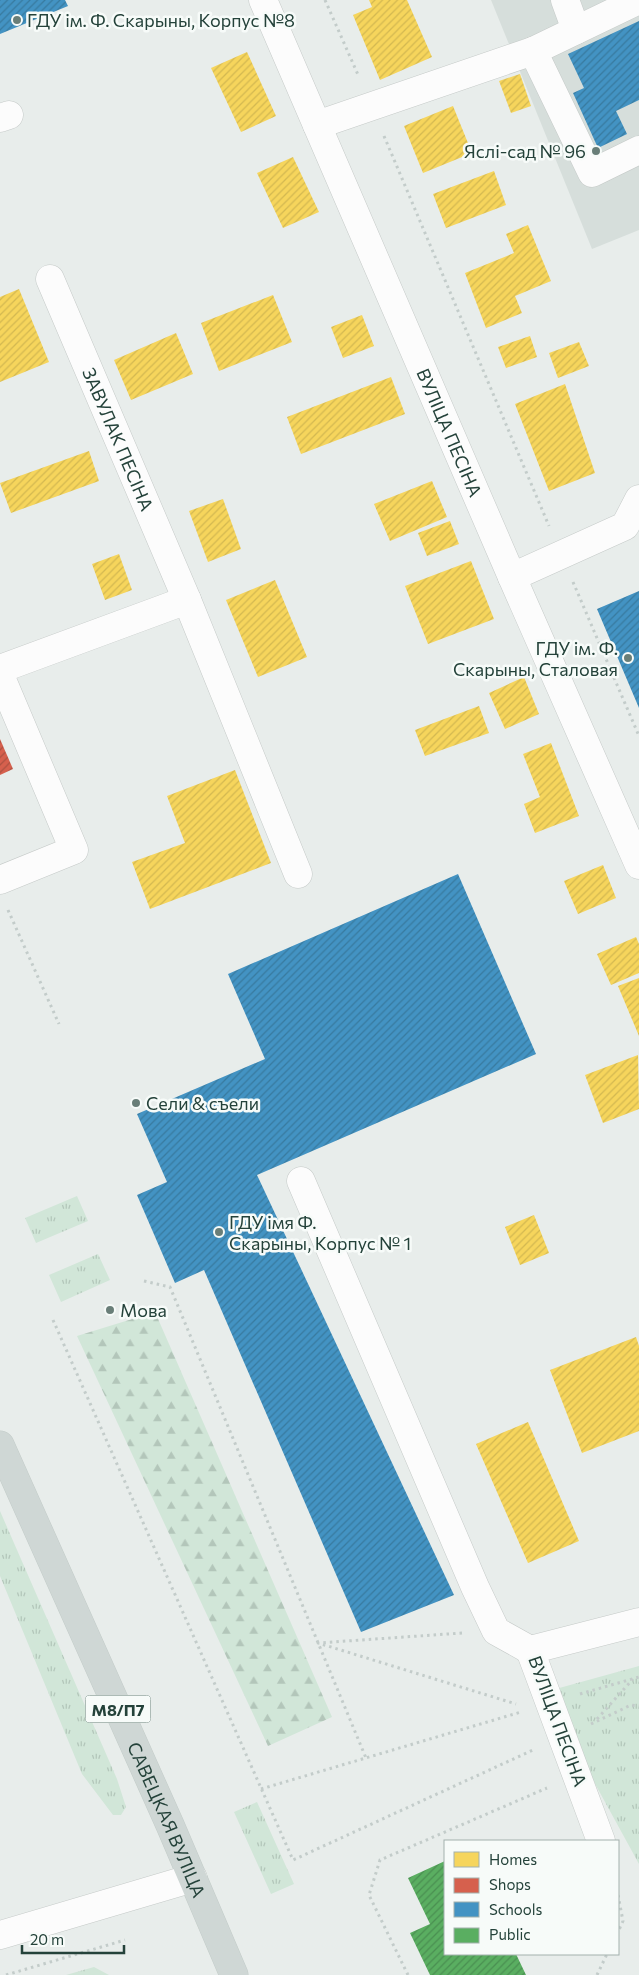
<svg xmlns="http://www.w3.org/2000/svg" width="639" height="1975" viewBox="0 0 639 1975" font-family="Commissioner,sans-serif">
  <defs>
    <pattern id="grass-tufts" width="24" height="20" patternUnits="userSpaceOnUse" patternTransform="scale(1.25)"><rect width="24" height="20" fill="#d1e6d8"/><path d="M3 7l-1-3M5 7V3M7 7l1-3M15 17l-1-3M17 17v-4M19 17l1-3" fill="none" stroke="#b3c6ba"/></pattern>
    <pattern id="forest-firs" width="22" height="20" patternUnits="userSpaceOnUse" patternTransform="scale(1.25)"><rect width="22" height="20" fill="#d1e6d8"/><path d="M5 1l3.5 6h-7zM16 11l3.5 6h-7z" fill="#b3c6ba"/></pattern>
    <pattern id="homes-hatch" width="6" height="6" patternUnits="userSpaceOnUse" patternTransform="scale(1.25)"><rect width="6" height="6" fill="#f6d55c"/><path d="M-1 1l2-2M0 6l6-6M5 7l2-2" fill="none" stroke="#d3b851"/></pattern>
    <pattern id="shops-hatch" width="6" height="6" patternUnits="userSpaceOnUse" patternTransform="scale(1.25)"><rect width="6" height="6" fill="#d6604d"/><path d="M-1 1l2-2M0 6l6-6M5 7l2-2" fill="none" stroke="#ad5141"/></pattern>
    <pattern id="schools-hatch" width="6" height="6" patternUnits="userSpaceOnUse" patternTransform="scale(1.25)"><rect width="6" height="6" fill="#4393c3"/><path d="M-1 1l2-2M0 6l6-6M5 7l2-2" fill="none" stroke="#387a9f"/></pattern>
    <pattern id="public-hatch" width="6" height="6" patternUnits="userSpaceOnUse" patternTransform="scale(1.25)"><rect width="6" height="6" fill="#5aae61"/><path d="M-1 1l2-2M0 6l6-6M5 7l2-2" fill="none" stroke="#4a8f51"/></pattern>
  </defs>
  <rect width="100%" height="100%" fill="#e8edeb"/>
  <path fill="#d6dedb" d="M 491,0 L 639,0 L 639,230 L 592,249 Z"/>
  <path fill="url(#grass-tufts)" d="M 77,1196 L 88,1221 L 36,1243 L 25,1218 Z
    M 98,1254 L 110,1280 L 61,1302 L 49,1275 Z
    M 0,1511 L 117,1779 L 126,1807 L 121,1815 L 113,1815 L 82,1774 L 0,1576 Z
    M 639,1666 L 639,1864 L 576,1749 L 552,1690 Z
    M 257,1802 L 294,1884 L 271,1894 L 234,1812 Z
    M 94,1967 L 109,1975 L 66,1975 Z"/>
  <path fill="url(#forest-firs)" d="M 155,1312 L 332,1717 L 268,1746 L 77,1336 Z"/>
  <path fill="url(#homes-hatch)" d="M 369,0 L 407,0 L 432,57 L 380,80 L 353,15 L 372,7 Z
    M 247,52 L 276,116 L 241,132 L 211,68 Z
    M 520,74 L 531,106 L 511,113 L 499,81 Z
    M 453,106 L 472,153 L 423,173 L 404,126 Z
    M 293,157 L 319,212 L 283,228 L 257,173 Z
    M 494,171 L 506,205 L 446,228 L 433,194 Z
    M 528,225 L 551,281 L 515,296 L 522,313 L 486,328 L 465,273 L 514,253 L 506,234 Z
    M 19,289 L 49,362 L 0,382 L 0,297 Z
    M 273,295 L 292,342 L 219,371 L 201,323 Z
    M 362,315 L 374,346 L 343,358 L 331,327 Z
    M 176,333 L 193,374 L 131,400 L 114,360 Z
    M 530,336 L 537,357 L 506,368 L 498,347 Z
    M 579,342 L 589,366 L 558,378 L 549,353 Z
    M 391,377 L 405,414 L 301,454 L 287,417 Z
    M 565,384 L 595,473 L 549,491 L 515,404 Z
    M 89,451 L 99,481 L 11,513 L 0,483 Z
    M 432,481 L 447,517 L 390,541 L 374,504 Z
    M 223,499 L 241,549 L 208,562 L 189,511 Z
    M 450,521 L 459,544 L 427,556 L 418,533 Z
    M 119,554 L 132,590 L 105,600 L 92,564 Z
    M 471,561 L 494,619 L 428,644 L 405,586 Z
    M 275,580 L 307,657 L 258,677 L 226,600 Z
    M 524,677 L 539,714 L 505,729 L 489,693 Z
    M 479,706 L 489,733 L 425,756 L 415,730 Z
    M 551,743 L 579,816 L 535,833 L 524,804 L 540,797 L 523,754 Z
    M 235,770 L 271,863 L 150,909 L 132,862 L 185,843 L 167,796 Z
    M 603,865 L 616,898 L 578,914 L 564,881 Z
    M 636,937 L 639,944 L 639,973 L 611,985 L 597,954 Z
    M 639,978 L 639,1036 L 618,986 Z
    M 638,1055 L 639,1109 L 603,1123 L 585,1075 Z
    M 534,1215 L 549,1253 L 520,1265 L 505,1227 Z
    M 636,1337 L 639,1346 L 639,1431 L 582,1453 L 550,1370 Z
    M 528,1422 L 579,1541 L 528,1563 L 476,1444 Z"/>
  <path fill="url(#shops-hatch)" d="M 0,739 L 13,769 L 0,775 Z"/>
  <path fill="url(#schools-hatch)" d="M 0,0 L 65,0 L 68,6 L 0,34 Z
    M 639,21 L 639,100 L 616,111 L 627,134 L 598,148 L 573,93 L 584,88 L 568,54 Z
    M 639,591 L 639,708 L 597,609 Z
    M 458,874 L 536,1054 L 257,1175 L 454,1595 L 361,1632 L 204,1270 L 175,1283 L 137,1195 L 167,1182 L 137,1114 L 265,1059 L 228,974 Z"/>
  <path fill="url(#public-hatch)" d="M 445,1861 L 445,1954 L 516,1954 L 526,1975 L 430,1975 L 410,1933 L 430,1924 L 408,1878 Z"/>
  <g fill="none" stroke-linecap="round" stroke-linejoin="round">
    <defs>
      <g id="minor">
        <path id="s1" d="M 263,0 L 512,577 L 639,865"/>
        <path d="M 565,0 L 576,30"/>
        <path d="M 533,51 L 592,173 L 639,150"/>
        <path d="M 0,118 L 9,115"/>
        <path d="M 317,125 L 533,51 L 639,0"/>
        <path id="s2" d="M 50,279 L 187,600 L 298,874"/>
        <path d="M 512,577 L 625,526 L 639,499"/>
        <path d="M 0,669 L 187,600"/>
        <path d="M 0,675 L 74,850 L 0,880"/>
        <path d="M 301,1181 L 475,1587 L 496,1631 L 530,1650"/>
        <path d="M 601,1841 L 530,1650 L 639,1622"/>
        <path d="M 0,1935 L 193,1878"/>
      </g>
      <g id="major">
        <path id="s3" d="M 0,1445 L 170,1825 L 234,1975"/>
      </g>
    </defs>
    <use href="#minor" stroke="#c5cac8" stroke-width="29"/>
    <use href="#major" stroke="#c3ccc9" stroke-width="29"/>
    <path stroke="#c3ccca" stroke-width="3" stroke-dasharray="2.5 4" stroke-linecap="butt" d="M 325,0 L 359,77
      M 384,136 L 549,526
      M 573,582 L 639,736
      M 8,910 L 59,1024
      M 144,1281 L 170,1287 L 366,1758
      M 53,1320 L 293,1860 L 533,1750
      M 462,1633 L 318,1643 L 516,1704
      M 580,1694 L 639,1677
      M 597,1719 L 633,1679
      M 591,1724 L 631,1705 L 639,1706
      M 261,1789 L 521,1712
      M 618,1895 L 623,1921 L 618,1932
      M 6,1975 L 125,1940
      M 408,1975 L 369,1895 L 380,1860 L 547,1788
      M 597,1975 L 607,1954"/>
    <use href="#minor" stroke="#fcfcfc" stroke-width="28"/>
    <use href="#major" stroke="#cfd7d5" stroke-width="28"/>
  </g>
  <g fill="#697e78" stroke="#f7fbf9" stroke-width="2">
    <circle cx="17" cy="20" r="5"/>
    <circle cx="596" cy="151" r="5"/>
    <circle cx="628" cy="658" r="5"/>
    <circle cx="136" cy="1103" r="5"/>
    <circle cx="219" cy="1232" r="5"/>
    <circle cx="110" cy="1310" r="5"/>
  </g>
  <g text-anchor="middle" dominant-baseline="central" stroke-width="5" stroke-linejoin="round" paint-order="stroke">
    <rect fill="#f7fbf9" stroke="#637a73" stroke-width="1" x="85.5" y="1695.5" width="65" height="27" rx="4"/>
    <g font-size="16" font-weight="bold" fill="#24423a">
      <text x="118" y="1709">М8/П7</text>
    </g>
    <g font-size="18" fill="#24423a" stroke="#f7fbf9" text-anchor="start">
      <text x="27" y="20">ГДУ ім. Ф. Скарыны, Корпус №8</text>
      <text x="586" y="151" text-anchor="end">Яслі-сад № 96</text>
      <text x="618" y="648" text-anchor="end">ГДУ ім. Ф.<tspan x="618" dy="21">Скарыны, Сталовая</tspan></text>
      <text x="146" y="1103">Сели &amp; съели</text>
      <text x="229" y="1222">ГДУ імя Ф.<tspan x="229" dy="21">Скарыны, Корпус № 1</tspan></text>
      <text x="120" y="1310">Мова</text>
    </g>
    <g font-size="18" fill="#24423a" stroke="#f7fbf9">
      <text stroke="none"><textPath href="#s1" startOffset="471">ВУЛІЦА ПЕСІНА</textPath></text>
      <text stroke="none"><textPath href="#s2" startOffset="174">ЗАВУЛАК ПЕСІНА</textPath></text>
      <text transform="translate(558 1721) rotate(70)">ВУЛІЦА ПЕСІНА</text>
      <text stroke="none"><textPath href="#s3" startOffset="410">САВЕЦКАЯ ВУЛІЦА</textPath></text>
    </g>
  </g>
  <rect x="444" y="1840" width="175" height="115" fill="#f7fbf9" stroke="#a3b1ad"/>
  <rect x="454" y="1852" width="25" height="15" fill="#f6d55c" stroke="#a3b1ad"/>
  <text x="489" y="1865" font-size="15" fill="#24423a">Homes</text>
  <rect x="454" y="1878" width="25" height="15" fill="#d6604d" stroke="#a3b1ad"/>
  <text x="489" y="1890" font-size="15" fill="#24423a">Shops</text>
  <rect x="454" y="1902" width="25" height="15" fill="#4393c3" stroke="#a3b1ad"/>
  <text x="489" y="1915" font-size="15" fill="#24423a">Schools</text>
  <rect x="454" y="1928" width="25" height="15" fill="#5aae61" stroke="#a3b1ad"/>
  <text x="489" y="1940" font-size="15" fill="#24423a">Public</text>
  <path d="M22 1945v8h102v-8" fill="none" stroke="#24423a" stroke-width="2.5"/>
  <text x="30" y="1945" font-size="15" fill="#24423a" stroke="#f7fbf9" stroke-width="4" paint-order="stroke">20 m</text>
</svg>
